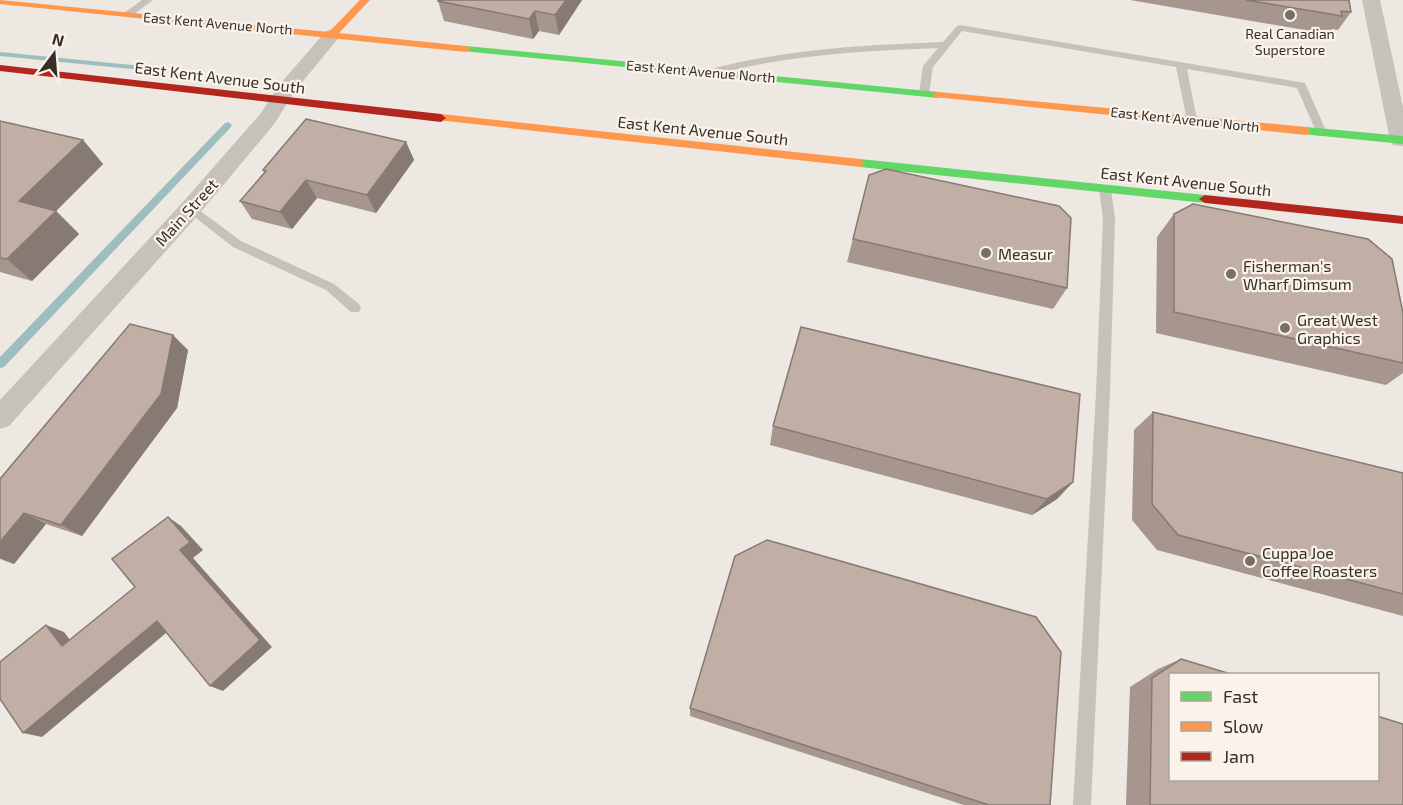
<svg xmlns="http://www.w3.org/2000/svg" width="1403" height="805" viewBox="0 0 1403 805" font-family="'Exo 2',sans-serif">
  <rect width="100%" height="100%" fill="#ede8e2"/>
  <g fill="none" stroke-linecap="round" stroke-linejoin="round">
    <path fill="#9ebdbf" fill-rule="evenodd" d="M 0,52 L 142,66 L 146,68 L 142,70 L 0,56 Z
      M 228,122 L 232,125 L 231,127 L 4,367 L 0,368 L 0,357 L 225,123 Z"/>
    <path fill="#c7c1bb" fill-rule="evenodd" d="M 142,0 L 153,0 L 130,17 L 124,17 L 124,13 Z
      M 960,25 L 1305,83 L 1327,133 L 1326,136 L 1318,136 L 1297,88 L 1187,69 L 1197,120 L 1192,124 L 1187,120 L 1176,67 L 962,31 L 933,67 L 929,93 L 924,96 L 919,93 L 923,66 L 938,48 C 861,51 787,55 712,75 L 707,72 L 708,70 C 786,49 863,45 943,42 L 957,26 Z
      M 1105,185 L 1111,189 L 1115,219 L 1110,393 L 1091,805 L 1073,805 L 1096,393 L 1103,219 L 1099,189 Z
      M 191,204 L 241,241 L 334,284 L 359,304 L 361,308 L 359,312 L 351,312 L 326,290 L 233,247 L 187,211 L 185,208 Z"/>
    <path fill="#c7c1bb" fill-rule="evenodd" d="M 1362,0 L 1380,0 L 1403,107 L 1403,146 L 1393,145 L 1390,140 Z
      M 332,29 L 338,31 L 341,35 L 294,92 L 275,123 L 199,214 L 9,426 L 0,429 L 0,400 L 183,202 L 261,113 L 280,84 L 326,31 Z"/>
    <path fill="#63d668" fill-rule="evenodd" d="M 466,46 L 938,92 L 943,95 L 938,98 L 463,51 L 463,47 Z
      M 1306,127 L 1403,136 L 1403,144 L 1302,134 L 1301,131 Z
      M 860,159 L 1205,195 L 1211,199 L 1205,203 L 860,167 L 855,163 Z"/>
    <path fill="#ff974d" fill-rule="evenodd" d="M 0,0 L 329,32 L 360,0 L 370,0 L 339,33 L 466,46 L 471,49 L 466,52 L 0,4 Z
      M 938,92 L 1306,127 L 1311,131 L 1306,135 L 934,97 L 934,93 Z
      M 441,114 L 860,159 L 865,163 L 860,167 L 437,120 L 437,116 Z"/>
    <path fill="#b3261e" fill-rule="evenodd" d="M 0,65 L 441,114 L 446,118 L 441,122 L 0,71 Z
      M 1205,195 L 1403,216 L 1403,224 L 1205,203 L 1199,199 Z"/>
  </g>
  <path fill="#a6968d" d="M 582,0 L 559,35 L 539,31 L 533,39 L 444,21 L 438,1 Z
    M 1130,0 L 1349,0 L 1351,12 L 1338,30 L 1332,29 L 1328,34 Z
    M 0,121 L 83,140 L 103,164 L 56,211 L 79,234 L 32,281 L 0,272 Z
    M 406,142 L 414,160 L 376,213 L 317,198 L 292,229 L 252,219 L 240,201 L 264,173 L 263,170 Z
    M 869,175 L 1067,288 L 1053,309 L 847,262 Z
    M 1174,214 L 1403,313 L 1403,373 L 1386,385 L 1156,333 L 1157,237 Z
    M 188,350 L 177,408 L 82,536 L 46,524 L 14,564 L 0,559 L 0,479 Z
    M 1153,412 L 1403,473 L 1403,616 L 1157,550 L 1132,520 L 1134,430 Z
    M 773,426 L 1073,482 L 1057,499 L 1032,515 L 770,445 Z
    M 1181,659 L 1403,805 L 1126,805 L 1130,687 L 1158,669 Z
    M 690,708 L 1050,805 L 964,805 L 690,716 Z"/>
  <path fill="#877a73" d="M 566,0 L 582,0 L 559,35 L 555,15 Z
    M 535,11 L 539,31 L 533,39 L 529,19 Z
    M 83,140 L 103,164 L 43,224 L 19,201 Z
    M 406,142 L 414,160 L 376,213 L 367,195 Z
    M 306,180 L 317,198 L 292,229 L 280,212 Z
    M 56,211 L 79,234 L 32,281 L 7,259 Z
    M 173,335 L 188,350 L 177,408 L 82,536 L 61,525 Z
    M 1073,482 L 1057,499 L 1032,515 L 1047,499 Z
    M 24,513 L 46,524 L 14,564 L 0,558 L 0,542 Z
    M 168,517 L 181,526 L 203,550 L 193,558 L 272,647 L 223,691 L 210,686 L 180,550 Z
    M 157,621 L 172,628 L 42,737 L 23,733 Z
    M 46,625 L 64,632 L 79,652 L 62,646 Z"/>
  <path fill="#c1aea4" stroke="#877a73" stroke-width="1.5" d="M 439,0 L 566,0 L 555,15 L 535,11 L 529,19 L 438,1 Z
    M 1246,0 L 1349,0 L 1351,12 L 1341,11 L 1342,16 Z
    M 306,119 L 406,142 L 367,195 L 306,180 L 280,212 L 240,201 L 266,171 L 263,170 Z
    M 0,121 L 83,140 L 19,201 L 56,211 L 7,259 L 0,258 Z
    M 886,169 L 1059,206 L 1071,218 L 1067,288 L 853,239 L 869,175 Z
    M 1193,204 L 1368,239 L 1392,259 L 1403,313 L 1403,363 L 1174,312 L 1174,214 Z
    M 130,324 L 173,335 L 161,394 L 61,525 L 24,513 L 0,542 L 0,479 Z
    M 801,327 L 1080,394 L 1073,482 L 1047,499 L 773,426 Z
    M 1153,412 L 1403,473 L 1403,594 L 1178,535 L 1152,504 Z
    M 168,517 L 190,542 L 180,550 L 260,640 L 210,686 L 157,621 L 23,733 L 0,699 L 0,662 L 46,625 L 62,646 L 135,587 L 112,559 Z
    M 767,540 L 1036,617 L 1061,652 L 1050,805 L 989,805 L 690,708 L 735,556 Z
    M 1181,659 L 1234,675 L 1170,675 L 1170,780 L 1377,780 L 1377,716 L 1403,724 L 1403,805 L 1150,805 L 1152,678 Z"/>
  <g fill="#776f6a" stroke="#faf3ea" stroke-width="2">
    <circle cx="1290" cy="15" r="6"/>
    <circle cx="986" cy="253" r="6"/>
    <circle cx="1231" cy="274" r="6"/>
    <circle cx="1285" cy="328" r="6"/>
    <circle cx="1250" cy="561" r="6"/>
  </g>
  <g text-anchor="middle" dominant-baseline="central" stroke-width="4.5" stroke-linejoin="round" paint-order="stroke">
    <g font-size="14" fill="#382e29" stroke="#faf3ea">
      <text transform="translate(218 23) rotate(5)">East Kent Avenue North</text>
      <text transform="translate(701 71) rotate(5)">East Kent Avenue North</text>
      <text transform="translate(1185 119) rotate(6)">East Kent Avenue North</text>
    </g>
    <g font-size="14" fill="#382e29" stroke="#faf3ea">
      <text x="1290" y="33">Real Canadian<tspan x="1290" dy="16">Superstore</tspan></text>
    </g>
    <g font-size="16" fill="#382e29" stroke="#faf3ea">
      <text transform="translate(220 77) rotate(7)">East Kent Avenue South</text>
      <text transform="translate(703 130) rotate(6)">East Kent Avenue South</text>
      <text transform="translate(1186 181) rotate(6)">East Kent Avenue South</text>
      <text transform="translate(186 212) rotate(-48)">Main Street</text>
    </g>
    <g font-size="16" fill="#382e29" stroke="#faf3ea" text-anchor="start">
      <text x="998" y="253">Measur</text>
      <text x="1243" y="265">Fisherman's<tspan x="1243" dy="18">Wharf Dimsum</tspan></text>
      <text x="1297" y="319">Great West<tspan x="1297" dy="18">Graphics</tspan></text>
      <text x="1262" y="552">Cuppa Joe<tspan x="1262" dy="18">Coffee Roasters</tspan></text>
    </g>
  </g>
  <rect x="1169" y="673" width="210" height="108" fill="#faf3ea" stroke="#aca49d" stroke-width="1.5"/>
  <rect x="1181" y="692" width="30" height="9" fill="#63d668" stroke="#aca49d" stroke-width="1.5"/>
  <text x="1223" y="703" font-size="18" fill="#382e29">Fast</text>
  <rect x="1181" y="722" width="30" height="9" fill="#ff974d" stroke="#aca49d" stroke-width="1.5"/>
  <text x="1223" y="733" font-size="18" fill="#382e29">Slow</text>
  <rect x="1181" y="752" width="30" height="9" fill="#b3261e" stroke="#aca49d" stroke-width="1.5"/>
  <text x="1223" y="763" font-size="18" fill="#382e29">Jam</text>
  <g transform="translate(54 54) rotate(16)" stroke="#faf3ea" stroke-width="4.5" paint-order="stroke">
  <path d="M0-4.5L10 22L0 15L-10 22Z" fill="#382e29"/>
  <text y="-9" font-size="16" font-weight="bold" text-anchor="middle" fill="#382e29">N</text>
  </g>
</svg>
